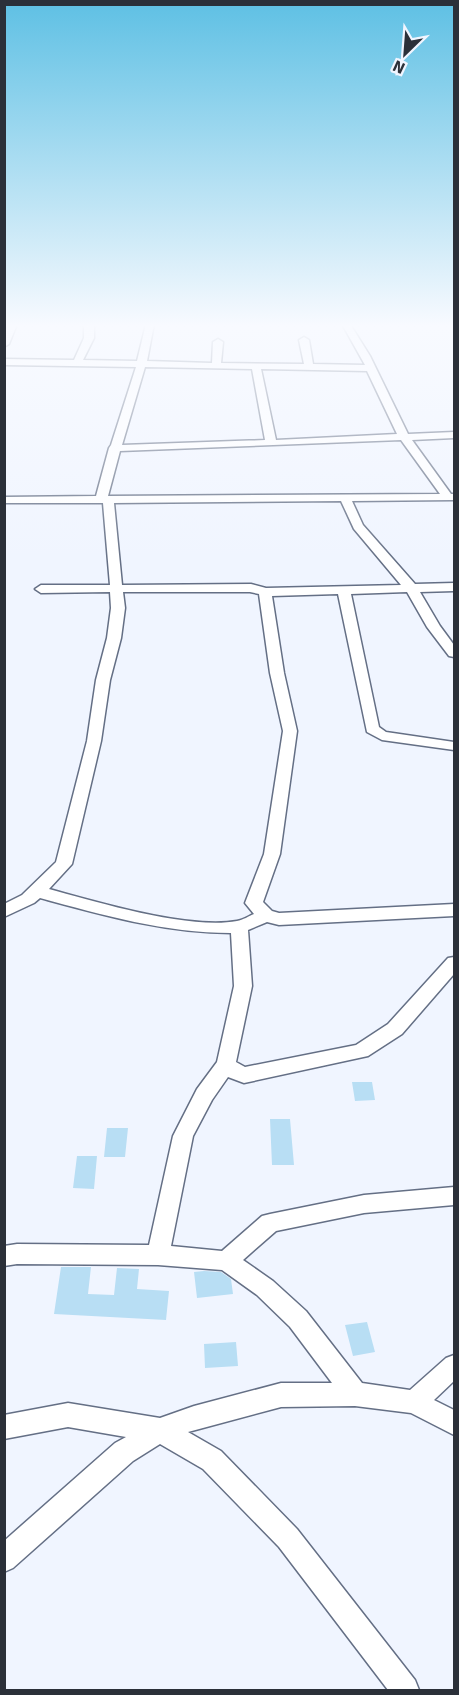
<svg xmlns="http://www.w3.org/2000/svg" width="459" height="1695" viewBox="0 0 459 1695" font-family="Signika,sans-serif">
  <rect width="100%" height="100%" fill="#f0f5ff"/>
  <path fill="#b8def4" d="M 352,1082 L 372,1082 L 375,1100 L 355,1101 Z
    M 270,1119 L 290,1119 L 294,1165 L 272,1165 Z
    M 107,1128 L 128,1128 L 125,1157 L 104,1157 Z
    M 77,1156 L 97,1156 L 94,1189 L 73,1188 Z
    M 61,1267 L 91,1267 L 88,1294 L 114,1295 L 117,1268 L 139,1269 L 137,1289 L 169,1291 L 166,1320 L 54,1314 Z
    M 204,1271 L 221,1272 L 231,1279 L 233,1294 L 197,1298 L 194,1272 Z
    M 367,1322 L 375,1352 L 353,1356 L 345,1325 Z
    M 236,1342 L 238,1366 L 205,1368 L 204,1344 Z"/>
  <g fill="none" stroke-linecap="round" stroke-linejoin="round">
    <defs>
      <path id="street" d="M 9,324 L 17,324 L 9,344 L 4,347 L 4,333 Z
        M 84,324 L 93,324 L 94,326 L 94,338 L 83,360 L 137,361 L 146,324 L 154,324 L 147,361 L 212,363 L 213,342 L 218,339 L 223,342 L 221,363 L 304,364 L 299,340 L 304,337 L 309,340 L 313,364 L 365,365 L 342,324 L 350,324 L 370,356 L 408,434 L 454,432 L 454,438 L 412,440 L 451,494 L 454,494 L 454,500 L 352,501 L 363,525 L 415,584 L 454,583 L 454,591 L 420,592 L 440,626 L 454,645 L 454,657 L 449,656 L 427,627 L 407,592 L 351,594 L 379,727 L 386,732 L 454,742 L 454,750 L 382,740 L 367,732 L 338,594 L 272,596 L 284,673 L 297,731 L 280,854 L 263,902 L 272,911 L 279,913 L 454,904 L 454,916 L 279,925 L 267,922 L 248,930 L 252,986 L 236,1062 L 245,1067 L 356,1045 L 388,1024 L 448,958 L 454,957 L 454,974 L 402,1034 L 368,1056 L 244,1083 L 228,1077 L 212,1100 L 193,1136 L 171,1246 L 222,1251 L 262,1216 L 270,1214 L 364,1195 L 454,1187 L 454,1205 L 364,1213 L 276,1231 L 243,1260 L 273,1281 L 306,1311 L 362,1383 L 410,1390 L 446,1358 L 454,1355 L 454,1381 L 434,1400 L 454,1410 L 454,1435 L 411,1413 L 355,1406 L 281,1407 L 188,1432 L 221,1451 L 297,1529 L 415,1680 L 419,1690 L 388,1690 L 279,1547 L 203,1469 L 160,1444 L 133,1461 L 13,1568 L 4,1572 L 4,1541 L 115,1443 L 126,1437 L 68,1427 L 4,1439 L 4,1415 L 68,1403 L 160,1418 L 194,1406 L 281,1383 L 332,1383 L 290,1327 L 257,1295 L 222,1270 L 158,1265 L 17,1264 L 4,1266 L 4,1246 L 17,1244 L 149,1245 L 173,1136 L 197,1089 L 217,1062 L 234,986 L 231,933 C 165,933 103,915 40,898 L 34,903 L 4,917 L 4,904 L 22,895 L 56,862 L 87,741 L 96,680 L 107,638 L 111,608 L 110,592 L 41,593 L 35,589 L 41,585 L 110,585 L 103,503 L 4,503 L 4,497 L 96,496 L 109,448 L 111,445 L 136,367 L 4,365 L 4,359 L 74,360 L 84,338 ZM 145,367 L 252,369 L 265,440 L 122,445 ZM 261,369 L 367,371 L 397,434 L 276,440 ZM 401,440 L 440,494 L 108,496 L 120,451 ZM 341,501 L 354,529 L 401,585 L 266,588 L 251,584 L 122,585 L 114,503 ZM 123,592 L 250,592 L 259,594 L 270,673 L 283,731 L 264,854 L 245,903 L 254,914 C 249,916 243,920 237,921 C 189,930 97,902 49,889 L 72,864 L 101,741 L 110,680 L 121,638 L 125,608 Z"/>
    </defs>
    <use href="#street" stroke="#646f85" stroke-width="3"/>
    <use href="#street" fill="#fff" fill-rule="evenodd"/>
  </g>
  <linearGradient id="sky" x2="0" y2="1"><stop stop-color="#5ec0e4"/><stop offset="0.58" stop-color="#f8faff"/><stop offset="1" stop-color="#f8faff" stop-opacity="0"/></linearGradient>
  <rect width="459" height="561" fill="url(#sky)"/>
  <rect width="459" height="1695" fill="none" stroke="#2b3039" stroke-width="12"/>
  <g transform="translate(405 54) rotate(205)" stroke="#f0f5ff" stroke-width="4.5" paint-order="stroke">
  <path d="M0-4.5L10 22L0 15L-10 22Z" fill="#2b3039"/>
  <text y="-9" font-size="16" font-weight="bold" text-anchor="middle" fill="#2b3039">N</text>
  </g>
</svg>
